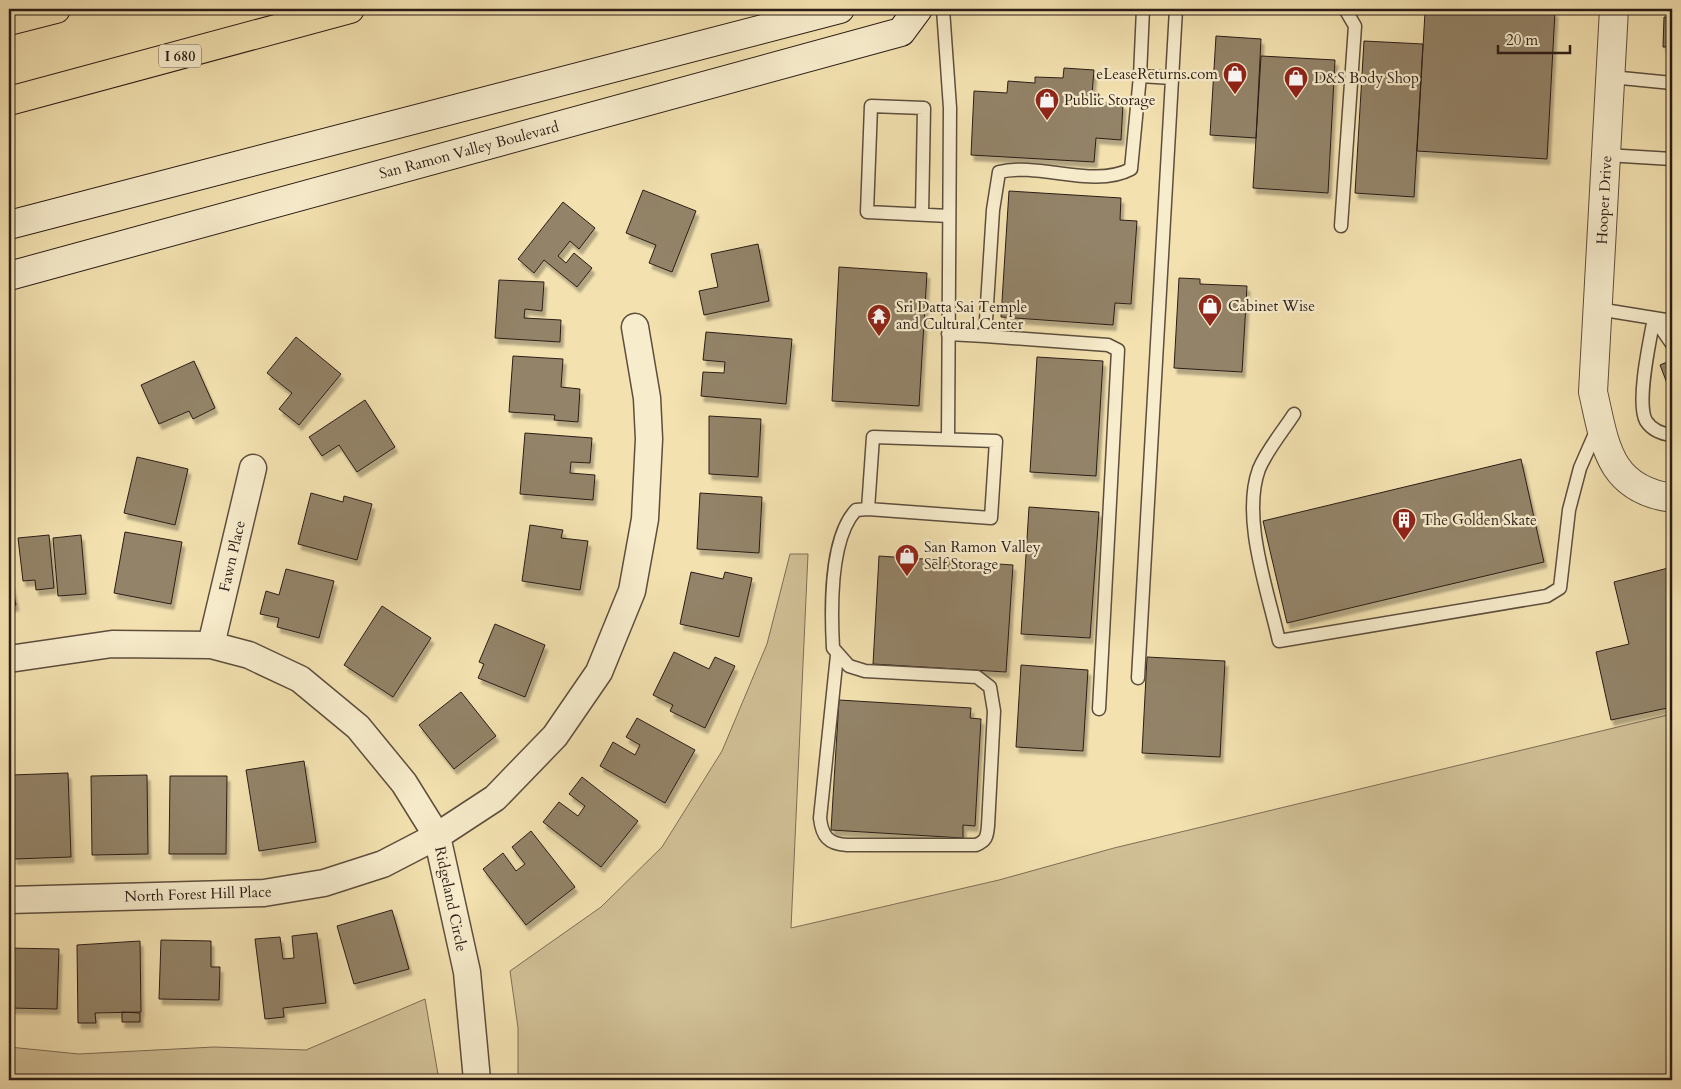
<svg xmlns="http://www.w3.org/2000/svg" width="1681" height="1089" viewBox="0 0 1681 1089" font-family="Cardo,serif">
  <defs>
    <filter id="shadow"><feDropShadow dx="3" dy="5.5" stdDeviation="1" flood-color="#0004"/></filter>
  </defs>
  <rect width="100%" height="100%" fill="#f3e1b0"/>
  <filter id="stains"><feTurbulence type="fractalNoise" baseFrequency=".004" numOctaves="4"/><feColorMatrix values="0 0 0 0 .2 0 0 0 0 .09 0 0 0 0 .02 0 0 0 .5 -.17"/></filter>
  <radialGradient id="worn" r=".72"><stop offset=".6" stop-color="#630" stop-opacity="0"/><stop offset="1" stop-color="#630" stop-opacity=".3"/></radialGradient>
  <path fill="#d1c096" stroke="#7e6e56" d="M 790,554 L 808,554 L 791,928 L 999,880 L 1114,848 L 1672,714 L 1672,1080 L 518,1080 L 518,1028 L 510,971 L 601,907 L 662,847 L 722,751 L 767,644 Z
    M 425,999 L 439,1080 L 9,1080 L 9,1047 L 79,1054 L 214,1047 L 306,1050 Z"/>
  <path fill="#938367" stroke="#2b1d17" filter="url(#shadow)" d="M 1434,9 L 1555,11 L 1547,159 L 1417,151 L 1425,12 L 1434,13 Z
    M 1668,9 L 1672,9 L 1672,47 L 1663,47 L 1664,17 L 1667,17 Z
    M 1216,36 L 1261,39 L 1256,138 L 1210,135 Z
    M 1364,41 L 1423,44 L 1414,197 L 1355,193 Z
    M 1261,56 L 1335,60 L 1328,193 L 1253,188 Z
    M 1064,68 L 1094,70 L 1092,94 L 1099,94 L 1098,102 L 1123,104 L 1121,140 L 1096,138 L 1094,162 L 971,155 L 974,91 L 1007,93 L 1008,81 L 1035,83 L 1035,77 L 1063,78 Z
    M 643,190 L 696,211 L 672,272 L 649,263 L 656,245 L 626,233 Z
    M 1009,191 L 1121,198 L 1120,220 L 1137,221 L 1131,304 L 1115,303 L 1113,325 L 1001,317 Z
    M 563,202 L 595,228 L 579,249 L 570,241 L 558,256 L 566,263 L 574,253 L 592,268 L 577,287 L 544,260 L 534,273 L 518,259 Z
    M 758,244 L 769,301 L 704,315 L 699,291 L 718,287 L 711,254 Z
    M 839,267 L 927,273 L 919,406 L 832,401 Z
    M 1179,278 L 1200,279 L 1200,284 L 1247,286 L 1242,372 L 1174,368 Z
    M 499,280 L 544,282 L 542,311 L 525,309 L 524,318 L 561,320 L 560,342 L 495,338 Z
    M 706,332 L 792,339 L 786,404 L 701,396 L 703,372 L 724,373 L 725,362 L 703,360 Z
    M 296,337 L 341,374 L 299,425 L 279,409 L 292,393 L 267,373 Z
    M 513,356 L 563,359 L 561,387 L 580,389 L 578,422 L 554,420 L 555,415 L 509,412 Z
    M 1037,357 L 1103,361 L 1096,476 L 1030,472 Z
    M 1672,360 L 1672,396 L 1660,365 Z
    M 194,361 L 215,408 L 193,419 L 189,411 L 159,424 L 141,385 Z
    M 365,400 L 395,447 L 357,472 L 339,445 L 322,456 L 309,437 Z
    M 709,416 L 761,419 L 758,477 L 709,474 Z
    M 525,433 L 592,438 L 590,463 L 571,462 L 570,473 L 595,475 L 593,500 L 520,494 Z
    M 137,457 L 188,469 L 175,525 L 124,513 Z
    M 1521,459 L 1544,562 L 1287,623 L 1263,521 Z
    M 311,493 L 343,502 L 344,496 L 372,504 L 357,560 L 298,544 Z
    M 700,493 L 762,497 L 759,553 L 697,549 Z
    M 1029,507 L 1099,512 L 1090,638 L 1021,634 Z
    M 530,525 L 563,530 L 561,538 L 588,541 L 580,590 L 522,581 Z
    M 125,532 L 182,542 L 171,604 L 114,593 Z
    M 49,535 L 54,588 L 36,590 L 35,580 L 23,581 L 18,538 Z
    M 81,535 L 86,594 L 58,596 L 53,538 Z
    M 879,556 L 1013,565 L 1006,672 L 873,664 Z
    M 1672,567 L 1672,707 L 1611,720 L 1596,652 L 1629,644 L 1614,582 Z
    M 286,569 L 334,581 L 319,638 L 277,627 L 279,618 L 260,614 L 266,591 L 279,595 Z
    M 691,572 L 723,579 L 725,572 L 752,578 L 739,637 L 680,624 Z
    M 9,573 L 16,605 L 9,607 Z
    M 382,606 L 431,638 L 393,697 L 344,665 Z
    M 495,624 L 545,645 L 525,697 L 478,678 L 484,664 L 479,662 Z
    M 674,652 L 709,669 L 715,657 L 735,666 L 705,728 L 670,711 L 673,705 L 653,695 Z
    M 1147,657 L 1225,661 L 1220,757 L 1142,753 Z
    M 1021,665 L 1088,670 L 1083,751 L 1016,747 Z
    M 461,692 L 496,736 L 454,769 L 419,725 Z
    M 839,700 L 971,708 L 970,718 L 981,719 L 975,826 L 963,825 L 963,838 L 831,830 Z
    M 637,718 L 695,750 L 665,803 L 600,766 L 613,742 L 635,755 L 640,745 L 626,737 Z
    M 304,761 L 316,842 L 259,851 L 246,770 Z
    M 68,773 L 71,857 L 14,859 L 11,775 Z
    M 147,775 L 148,854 L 92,855 L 91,776 Z
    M 170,776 L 227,776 L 226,854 L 169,854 Z
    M 582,777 L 638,821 L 601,867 L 543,822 L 559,802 L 578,816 L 585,806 L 569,794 Z
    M 531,831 L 575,887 L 526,925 L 483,869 L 503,853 L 516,871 L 525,864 L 512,847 Z
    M 392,910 L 409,969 L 354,984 L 337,926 Z
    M 317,933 L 326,1003 L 283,1008 L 284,1017 L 265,1019 L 255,939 L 280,937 L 283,959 L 294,958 L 292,936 Z
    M 161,940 L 211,941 L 211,967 L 220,967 L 219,1000 L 159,999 Z
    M 140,941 L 141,1012 L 95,1013 L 96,1023 L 78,1023 L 77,945 Z
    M 9,948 L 59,949 L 57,1009 L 9,1008 Z
    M 122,1012 L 140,1013 L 140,1022 L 122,1022 Z"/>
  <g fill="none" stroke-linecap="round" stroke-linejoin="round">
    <defs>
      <path id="service" d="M 943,9 L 950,108 L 948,439
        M 1140,76 L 1172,78
        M 1611,77 L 1672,83
        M 1606,155 L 1672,159
        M 922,214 L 924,108 L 871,106 L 867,212 L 949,216
        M 1341,226 L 1355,26 L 1345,9
        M 1598,309 L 1672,321
        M 948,334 L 985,336
        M 1672,344 L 1654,318 C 1650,340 1636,402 1646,421 C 1652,430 1662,434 1672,435
        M 1294,414 C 1283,431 1267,450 1259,469 C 1241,518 1268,591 1279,641 L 1547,596 L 1560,588 L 1569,510 L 1580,468 L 1597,429
        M 873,437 L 996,441 L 991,518 L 868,509 Z
        M 837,655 L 820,818 C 822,836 828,844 847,845 L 976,845 C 986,841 987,837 988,826 L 994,711 L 990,687 L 977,677 L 865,671 L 849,666 L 833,648 C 831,611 829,539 856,510 L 868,509
        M 1138,678 L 1176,9
        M 1099,709 L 1118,350 L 1108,345 L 985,336 L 993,210 L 999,172 C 1040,162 1093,189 1131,169 L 1140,76 L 1143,9"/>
      <path id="minor" d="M 211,645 L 253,468
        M 9,659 L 112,644 L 211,645 L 249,655 L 300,679 L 358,727 L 404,783 L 437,836 L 467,972 L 477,1080
        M 9,900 L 264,893 L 324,883 L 383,864 L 437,836 L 495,798 L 555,736 L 599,672 L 632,591 L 645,519 L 649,439 L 647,398 L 635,327"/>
      <path id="tertiary" d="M 1614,9 L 1593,392 C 1605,444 1608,489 1672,498"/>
      <path id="secondary" d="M 9,225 L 840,9
        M 9,276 L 901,32 L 918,9"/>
      <path id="motorway" d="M 9,21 L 56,9
        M 9,101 L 350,9"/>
    </defs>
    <use href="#service" stroke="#5d4e3d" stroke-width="15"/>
    <use href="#minor" stroke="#5d4e3d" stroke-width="29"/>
    <use href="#tertiary" stroke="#5d4e3d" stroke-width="30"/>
    <use href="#secondary" stroke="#2b1d17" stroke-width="30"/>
    <use href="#motorway" stroke="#2b1d17" stroke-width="30"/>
    <use href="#service" stroke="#f7eccc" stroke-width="12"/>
    <use href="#minor" stroke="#f7eccc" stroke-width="26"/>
    <use href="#tertiary" stroke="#f7eccc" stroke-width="28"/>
    <use href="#secondary" stroke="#f7eccc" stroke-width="28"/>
    <use href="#motorway" stroke="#f3e1b0" stroke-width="28"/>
  </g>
  <defs>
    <symbol id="shop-pin" viewBox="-11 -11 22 30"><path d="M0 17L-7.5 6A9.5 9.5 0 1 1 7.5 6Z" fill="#8f2418" stroke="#f7eccc"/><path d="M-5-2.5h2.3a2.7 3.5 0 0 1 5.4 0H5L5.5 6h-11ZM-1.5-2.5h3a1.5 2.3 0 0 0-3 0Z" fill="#fff"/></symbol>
    <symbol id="temple-pin" viewBox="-11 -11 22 30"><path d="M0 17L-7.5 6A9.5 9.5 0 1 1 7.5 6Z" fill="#8f2418" stroke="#f7eccc"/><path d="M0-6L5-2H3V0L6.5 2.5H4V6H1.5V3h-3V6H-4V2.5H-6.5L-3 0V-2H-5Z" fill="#fff"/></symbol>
    <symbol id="building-pin" viewBox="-11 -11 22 30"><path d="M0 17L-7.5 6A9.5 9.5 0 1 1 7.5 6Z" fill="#8f2418" stroke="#f7eccc"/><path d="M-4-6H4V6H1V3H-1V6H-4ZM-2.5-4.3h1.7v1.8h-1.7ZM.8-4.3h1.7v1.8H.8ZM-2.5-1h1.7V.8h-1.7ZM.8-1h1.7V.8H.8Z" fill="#fff"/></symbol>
  </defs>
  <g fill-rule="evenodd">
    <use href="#shop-pin" x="1221" y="60" width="28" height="38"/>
    <use href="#shop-pin" x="1282" y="64" width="28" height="38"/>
    <use href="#shop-pin" x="1033" y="86" width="28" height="38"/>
    <use href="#shop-pin" x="1196" y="292" width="28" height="38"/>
    <use href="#temple-pin" x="865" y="302" width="28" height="38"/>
    <use href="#building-pin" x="1390" y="506" width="28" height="38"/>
    <use href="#shop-pin" x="893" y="542" width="28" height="38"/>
  </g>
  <g text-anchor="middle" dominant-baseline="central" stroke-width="4.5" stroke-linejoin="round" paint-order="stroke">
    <rect fill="#f7eccc" stroke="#685b4d" stroke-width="1" x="159" y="44.5" width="42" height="23" rx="4"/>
    <g font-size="14" font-weight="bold" fill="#2b1d17">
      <text x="180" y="56">I 680</text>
    </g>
    <g font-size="15" fill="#2b1d17" stroke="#f7eccc" text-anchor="start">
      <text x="1218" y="74" text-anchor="end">eLeaseReturns.com</text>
      <text x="1314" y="78">D&amp;S Body Shop</text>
      <text x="1064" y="100">Public Storage</text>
      <text x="1228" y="306">Cabinet Wise</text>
      <text x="896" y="307">Sri Datta Sai Temple<tspan x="896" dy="17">and Cultural Center</tspan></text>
      <text x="1422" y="520">The Golden Skate</text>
      <text x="924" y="547">San Ramon Valley<tspan x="924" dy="17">Self Storage</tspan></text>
    </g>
    <g font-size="15" fill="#2b1d17" stroke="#f7eccc">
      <text transform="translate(469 150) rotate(-15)">San Ramon Valley Boulevard</text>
      <text transform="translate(1604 200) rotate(-87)">Hooper Drive</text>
      <text transform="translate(232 556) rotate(-77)">Fawn Place</text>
      <text transform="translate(198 894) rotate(-2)">North Forest Hill Place</text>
      <text transform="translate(451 899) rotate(78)">Ridgeland Circle</text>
    </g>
  </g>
  <rect width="1681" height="1089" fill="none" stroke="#f3e1b0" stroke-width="30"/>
  <rect x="10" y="10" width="1661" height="1069" fill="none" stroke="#2b1d17" stroke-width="2.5"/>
  <rect x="15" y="15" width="1651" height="1059" fill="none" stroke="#2b1d17"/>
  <path d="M1498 45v8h72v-8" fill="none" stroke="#2b1d17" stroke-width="2.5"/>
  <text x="1506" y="45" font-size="15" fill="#2b1d17" stroke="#f7eccc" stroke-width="4" paint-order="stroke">20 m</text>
  <rect width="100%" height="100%" filter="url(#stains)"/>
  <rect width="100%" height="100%" fill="url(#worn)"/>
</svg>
